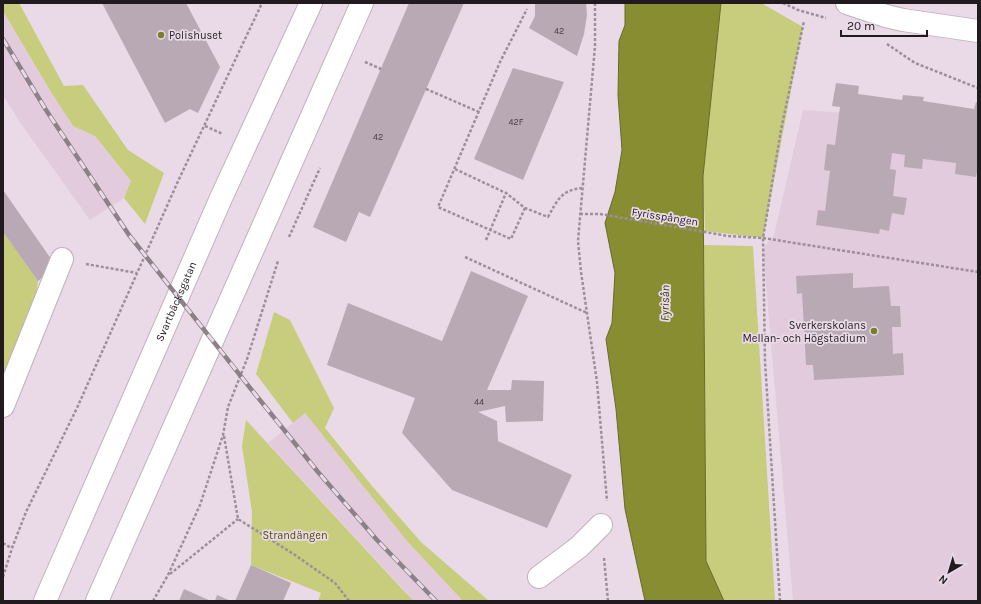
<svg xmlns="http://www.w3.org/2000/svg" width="981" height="604" viewBox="0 0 981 604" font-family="Karla,sans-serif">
  <rect width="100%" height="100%" fill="#eadae7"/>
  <path fill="#e2cbdd" d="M 3,11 L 51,92 L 73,126 L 95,136 L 131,181 L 124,198 L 90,220 L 19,121 L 3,95 Z
    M 803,110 L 978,122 L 978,601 L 793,601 L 763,249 L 774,235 Z
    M 305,413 L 407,541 L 463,601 L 414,601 L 268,443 Z"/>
  <path fill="#c7cd7c" d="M 3,3 L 19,3 L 64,86 L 83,85 L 128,150 L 164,173 L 145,224 L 124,198 L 131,181 L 95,136 L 73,126 L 51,92 L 3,11 Z
    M 721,3 L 761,3 L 803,27 L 763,238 L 705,231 L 703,176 Z
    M 3,232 L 38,281 L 35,302 L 3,383 Z
    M 704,245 L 753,246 L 775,601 L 724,601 L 706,561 Z
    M 274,312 L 290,320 L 334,408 L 325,428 L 372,486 L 421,542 L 489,601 L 463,601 L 407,541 L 305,413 L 293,423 L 256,374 Z
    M 246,420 L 402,589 L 414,601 L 318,601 L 321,593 L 251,565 L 252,512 L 242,446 Z"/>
  <path fill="#888d32" stroke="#696b2d" d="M 625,3 L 721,3 L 703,176 L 706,561 L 724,601 L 645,601 L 625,509 L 616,409 L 606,339 L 612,323 L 615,273 L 605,223 L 615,192 L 622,150 L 618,95 L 619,41 L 625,25 Z"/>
  <path fill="#b8a9b5" d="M 102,3 L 186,3 L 220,67 L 198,113 L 190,109 L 165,123 Z
    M 409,3 L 464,3 L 370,217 L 359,212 L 346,242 L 313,227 Z
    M 535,3 L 586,3 L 587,15 L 584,34 L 577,56 L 529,28 L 535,16 Z
    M 513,68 L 564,82 L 523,180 L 474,159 Z
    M 836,83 L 859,86 L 858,94 L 902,100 L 903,95 L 924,97 L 923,101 L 974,109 L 976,102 L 978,103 L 978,167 L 976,177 L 955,174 L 956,163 L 923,159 L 922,169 L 904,167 L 905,155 L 892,153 L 890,169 L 896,170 L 893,196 L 907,198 L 904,215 L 892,213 L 889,231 L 880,229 L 879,234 L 816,225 L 818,210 L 825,211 L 830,171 L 824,170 L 827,144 L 835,145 L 840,107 L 832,106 Z
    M 3,190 L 56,266 L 38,281 L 3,232 Z
    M 471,271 L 528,296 L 487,390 L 511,390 L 512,380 L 544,381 L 543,421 L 506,422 L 505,406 L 478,412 L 497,421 L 498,441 L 572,475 L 547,528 L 452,490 L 402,433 L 415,398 L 327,365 L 348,303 L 442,341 Z
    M 853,273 L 853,288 L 889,286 L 891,306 L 900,306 L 901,327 L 892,327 L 893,354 L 903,353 L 904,375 L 814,380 L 813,365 L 806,365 L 802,293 L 797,294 L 796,276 Z
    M 251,565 L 291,583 L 283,601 L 235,601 Z
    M 184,589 L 211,601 L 179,601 Z
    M 217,595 L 231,601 L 215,601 Z"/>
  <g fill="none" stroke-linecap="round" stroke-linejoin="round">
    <defs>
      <g id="minor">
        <path d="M 3,406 L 62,259"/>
        <path d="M 539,577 L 579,547 L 601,525"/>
        <path id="s1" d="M 45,601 L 221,198 L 311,3"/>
        <path d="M 97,601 L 362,3"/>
      </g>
      <path id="major" d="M 847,3 L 886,16 L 903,20 L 978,31"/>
    </defs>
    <use href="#minor" stroke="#c1b1bd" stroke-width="24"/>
    <use href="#major" stroke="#c1b1bd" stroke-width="24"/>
    <path stroke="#9b8f99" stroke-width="2.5" stroke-dasharray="3 2" stroke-linecap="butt" d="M 595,3 L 595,46 L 578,241 L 581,272 L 597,382 L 607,501
      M 783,3 L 798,10 L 826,18
      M 887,44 L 915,63 L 978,88
      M 365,62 L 381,69
      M 426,89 L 479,112
      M 205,126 L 223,134
      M 455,169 L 506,193 L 525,208 L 548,217 C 557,201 561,190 582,188
      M 525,208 L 511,239 L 438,207 L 500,62 L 527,9
      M 580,214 L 600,214 L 728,236 L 763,238 L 978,272
      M 289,237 L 320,168
      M 486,240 L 506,193
      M 465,257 L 587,313
      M 86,264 L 137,273
      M 224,436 L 238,519 L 295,555 L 335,583 L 349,601
      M 3,543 L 11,548
      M 604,558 L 608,601
      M 170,574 L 238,519
      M 3,577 L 12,548 L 26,512 L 77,408 L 179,179 L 262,3
      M 153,601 L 168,575 L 200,505 L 223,435 L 228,407 L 247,359 L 278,261
      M 780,601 L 765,361 L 763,238 L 781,130 L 804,21"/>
    <use href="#minor" stroke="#fff" stroke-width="22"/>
    <use href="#major" stroke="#fff" stroke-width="22"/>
    <defs>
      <path id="rail" d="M 3,39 L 46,110 L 129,235 L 255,394 L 318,472 L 377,540 L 436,601"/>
    </defs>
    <use href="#rail" stroke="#8c8089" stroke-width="4.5"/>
    <use href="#rail" stroke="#eadae7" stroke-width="3" stroke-dasharray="9" stroke-linecap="butt"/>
  </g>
  <g fill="#7a7e28" stroke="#eadae7" stroke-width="1.5">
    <circle cx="161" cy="35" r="4"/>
    <circle cx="874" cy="331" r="4"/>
  </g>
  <g text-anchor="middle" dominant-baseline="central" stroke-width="3.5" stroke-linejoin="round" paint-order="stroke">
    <g font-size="9" fill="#473e45">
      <text x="559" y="31">42</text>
      <text x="516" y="122">42F</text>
      <text x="378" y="137">42</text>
      <text x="479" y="402">44</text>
    </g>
    <g font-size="11" fill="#211b20" stroke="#eadae7" text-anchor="start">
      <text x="169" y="35">Polishuset</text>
      <text x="866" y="325" text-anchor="end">Sverkerskolans<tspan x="866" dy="13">Mellan- och Högstadium</tspan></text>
    </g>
    <g font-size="11" fill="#211b20" stroke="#eadae7">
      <text transform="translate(665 217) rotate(9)">Fyrisspången</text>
      <text stroke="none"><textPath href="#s1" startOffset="327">Svartbäcksgatan</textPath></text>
    </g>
    <g font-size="11" fill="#4b4e08" stroke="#eadae7">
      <text x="295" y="535">Strandängen</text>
    </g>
    <g font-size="12" font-style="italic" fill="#3a3d17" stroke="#eadae7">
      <text transform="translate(665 303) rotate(-89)">Fyrisån</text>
    </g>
  </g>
  <rect width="981" height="604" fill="none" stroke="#211b20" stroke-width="8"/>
  <g transform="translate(949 572) rotate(218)" stroke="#eadae7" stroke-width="3" paint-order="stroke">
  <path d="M0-3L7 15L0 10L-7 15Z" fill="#211b20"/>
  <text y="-6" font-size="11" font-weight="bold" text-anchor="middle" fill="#211b20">N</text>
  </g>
  <path d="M841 30v6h86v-6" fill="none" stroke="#211b20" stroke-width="2"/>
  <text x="847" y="30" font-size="12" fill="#211b20" stroke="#eadae7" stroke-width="3" paint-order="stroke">20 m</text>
</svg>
